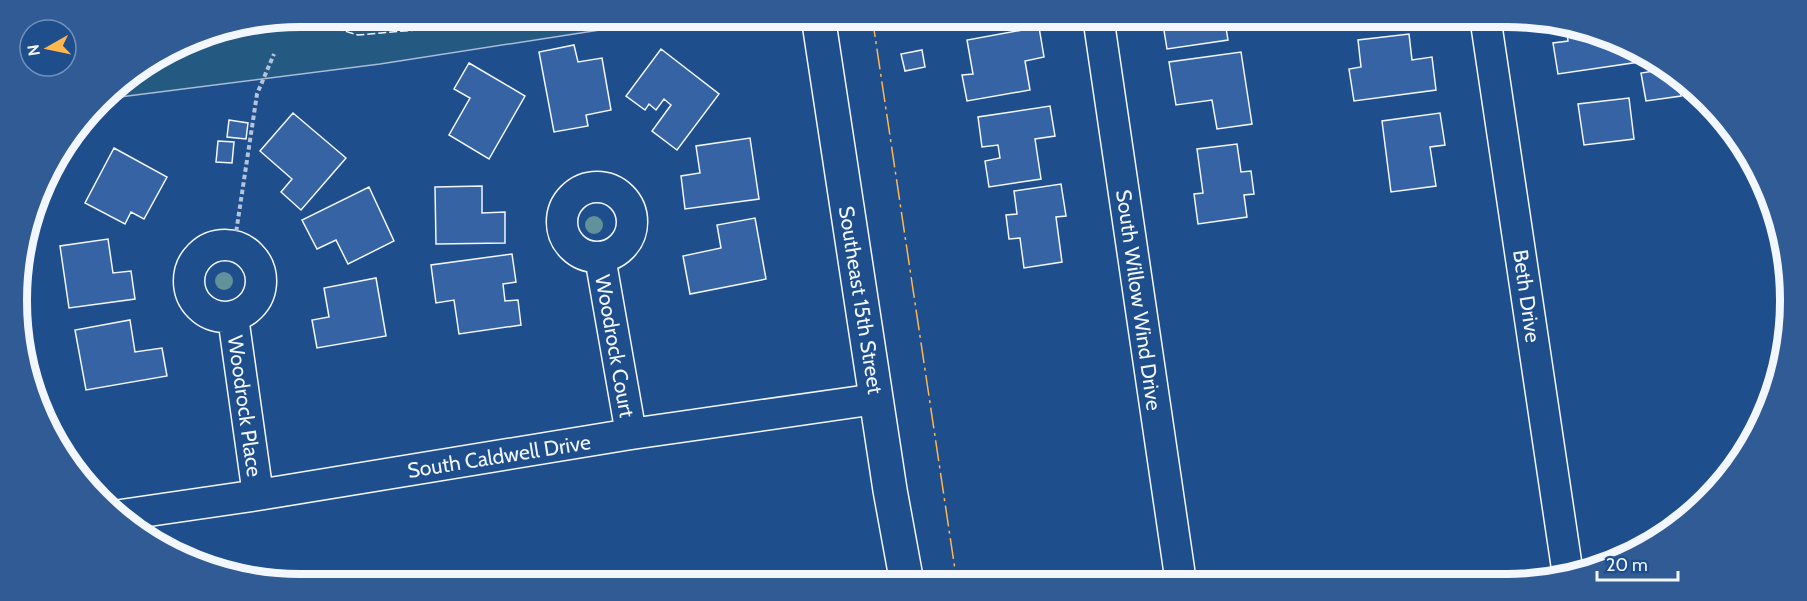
<svg xmlns="http://www.w3.org/2000/svg" width="1807" height="601" viewBox="0 0 1807 601" font-family="Cabin,sans-serif">
  <rect width="100%" height="100%" fill="#1f4e8c"/>
  <path fill="#245a82" stroke="#a8bbd7" stroke-width="1.5" d="M 301,16 L 683,16 L 683,17 L 380,64 L 104,99 L 113,87 L 192,38 Z"/>
  <path fill="#3563a3" stroke="#f2f6ff" stroke-width="1.5" d="M 1169,16 L 1224,16 L 1228,40 L 1167,49 L 1162,18 Z
    M 1359,16 L 1413,16 L 1414,20 L 1360,27 Z
    M 1566,24 L 1580,26 L 1638,55 L 1639,62 L 1558,74 L 1553,43 L 1568,41 Z
    M 1039,27 L 1044,57 L 1025,61 L 1030,90 L 967,101 L 962,75 L 973,74 L 967,40 Z
    M 1409,34 L 1412,60 L 1432,57 L 1436,90 L 1354,101 L 1349,69 L 1361,67 L 1358,40 Z
    M 574,45 L 578,62 L 602,58 L 611,110 L 586,115 L 588,126 L 554,132 L 539,52 Z
    M 661,49 L 719,94 L 677,150 L 652,131 L 671,105 L 664,99 L 656,110 L 649,104 L 645,110 L 626,96 Z
    M 922,50 L 925,67 L 905,71 L 901,54 Z
    M 1241,52 L 1252,124 L 1217,129 L 1212,100 L 1176,105 L 1169,62 Z
    M 469,63 L 525,96 L 489,159 L 449,135 L 470,98 L 454,89 Z
    M 1667,69 L 1677,74 L 1681,96 L 1646,101 L 1641,73 Z
    M 1629,98 L 1634,139 L 1584,145 L 1578,104 Z
    M 1050,106 L 1055,136 L 1035,139 L 1041,179 L 989,187 L 985,161 L 1000,158 L 998,145 L 982,147 L 978,117 Z
    M 293,113 L 346,158 L 301,210 L 281,192 L 292,179 L 260,151 Z
    M 1440,113 L 1445,145 L 1430,147 L 1436,186 L 1391,192 L 1382,121 Z
    M 229,120 L 248,123 L 246,139 L 227,137 Z
    M 750,138 L 759,199 L 685,209 L 681,176 L 700,173 L 696,146 Z
    M 218,141 L 234,142 L 232,163 L 216,162 Z
    M 1237,144 L 1241,172 L 1251,171 L 1254,194 L 1244,195 L 1247,217 L 1198,224 L 1194,194 L 1203,193 L 1197,149 Z
    M 114,148 L 167,177 L 144,219 L 131,212 L 125,224 L 85,203 Z
    M 1061,184 L 1066,216 L 1056,217 L 1062,262 L 1024,268 L 1020,238 L 1009,239 L 1006,215 L 1017,214 L 1014,191 Z
    M 482,186 L 482,213 L 505,212 L 505,243 L 436,244 L 435,187 Z
    M 369,187 L 394,241 L 348,264 L 336,240 L 317,249 L 302,220 Z
    M 755,218 L 766,279 L 690,294 L 683,256 L 721,248 L 717,225 Z
    M 108,239 L 113,273 L 131,271 L 135,299 L 69,308 L 60,246 Z
    M 512,254 L 516,282 L 503,284 L 505,301 L 518,300 L 521,325 L 459,334 L 454,300 L 436,303 L 431,265 Z
    M 376,278 L 386,336 L 317,348 L 312,320 L 329,317 L 324,288 Z
    M 130,320 L 135,352 L 162,348 L 167,376 L 86,390 L 75,330 Z"/>
  <g fill="none" stroke-linecap="round" stroke-linejoin="round">
    <defs>
      <path id="minor" d="M 1098,16 L 1181,583
        M 1485,16 L 1568,575
        M562 222a35 35 0 1 1 70 0a35 35 0 1 1-70 0Z
        M189 281a36 36 0 1 1 72 0a36 36 0 1 1-72 0Z
        M 600,257 L 631,434
        M 233,317 L 258,495
        M 121,515 L 258,495 L 631,434 L 876,399"/>
      <path id="major" d="M 818,16 L 890,490 L 907,583"/>
    </defs>
    <use href="#minor" stroke="#f2f6ff" stroke-width="33"/>
    <use href="#major" stroke="#f2f6ff" stroke-width="36"/>
    <path stroke="#b3c4dc" stroke-width="4" stroke-dasharray="4.5 3" stroke-linecap="butt" d="M 234,246 L 257,94 L 274,54"/>
    <use href="#minor" stroke="#1f4e8c" stroke-width="30"/>
    <use href="#major" stroke="#1f4e8c" stroke-width="33"/>
    <path stroke="#f2f6ff" stroke-width="1.5" stroke-dasharray="8 3" stroke-linecap="butt" d="M 306,16 L 308,20 L 358,35 L 427,29 L 436,16"/>
    <path stroke="#ffb74d" stroke-width="1.5" stroke-dasharray="21 4.5 3 4.5" stroke-linecap="butt" d="M 872,16 L 957,583"/>
  </g>
  <g fill="#61919a">
    <circle cx="594" cy="225" r="9"/>
    <circle cx="224" cy="281" r="9"/>
  </g>
  <g text-anchor="middle" dominant-baseline="central" stroke-width="4.5" stroke-linejoin="round" paint-order="stroke">
    <g font-size="21" fill="#f2f6ff" stroke="#1f4e8c">
      <text transform="translate(1527 296) rotate(82)">Beth Drive</text>
      <text transform="translate(861 300) rotate(81)">Southeast 15th Street</text>
      <text transform="translate(1139 300) rotate(82)">South Willow Wind Drive</text>
      <text transform="translate(615 346) rotate(80)">Woodrock Court</text>
      <text transform="translate(245 406) rotate(82)">Woodrock Place</text>
      <text transform="translate(499 456) rotate(-9)">South Caldwell Drive</text>
    </g>
  </g>
  <path d="M0 0H1807V601H0ZM300 27H1507A273 273 0 0 1 1780 300V301A273 273 0 0 1 1507 574H300A273 273 0 0 1 27 301V300A273 273 0 0 1 300 27Z" fill="#305b95" fill-rule="evenodd"/>
  <path fill="none" stroke="#f2f6ff" stroke-width="8" d="M300 27H1507A273 273 0 0 1 1780 300V301A273 273 0 0 1 1507 574H300A273 273 0 0 1 27 301V300A273 273 0 0 1 300 27Z"/>
  <g transform="translate(48 48) rotate(261)"><circle r="28" fill="#1f4e8c" stroke="#7391ba" stroke-width="1.5"/>
  <path d="M0-4.5L10 22L0 15L-10 22Z" fill="#ffb74d"/>
  <text y="-9" font-size="16" font-weight="bold" text-anchor="middle" fill="#f2f6ff">N</text>
  </g>
  <path d="M1597 571v9h81v-9" fill="none" stroke="#f2f6ff" stroke-width="3"/>
  <text x="1606" y="571" font-size="18" fill="#f2f6ff" stroke="#1f4e8c" stroke-width="4.5" paint-order="stroke">20 m</text>
</svg>
